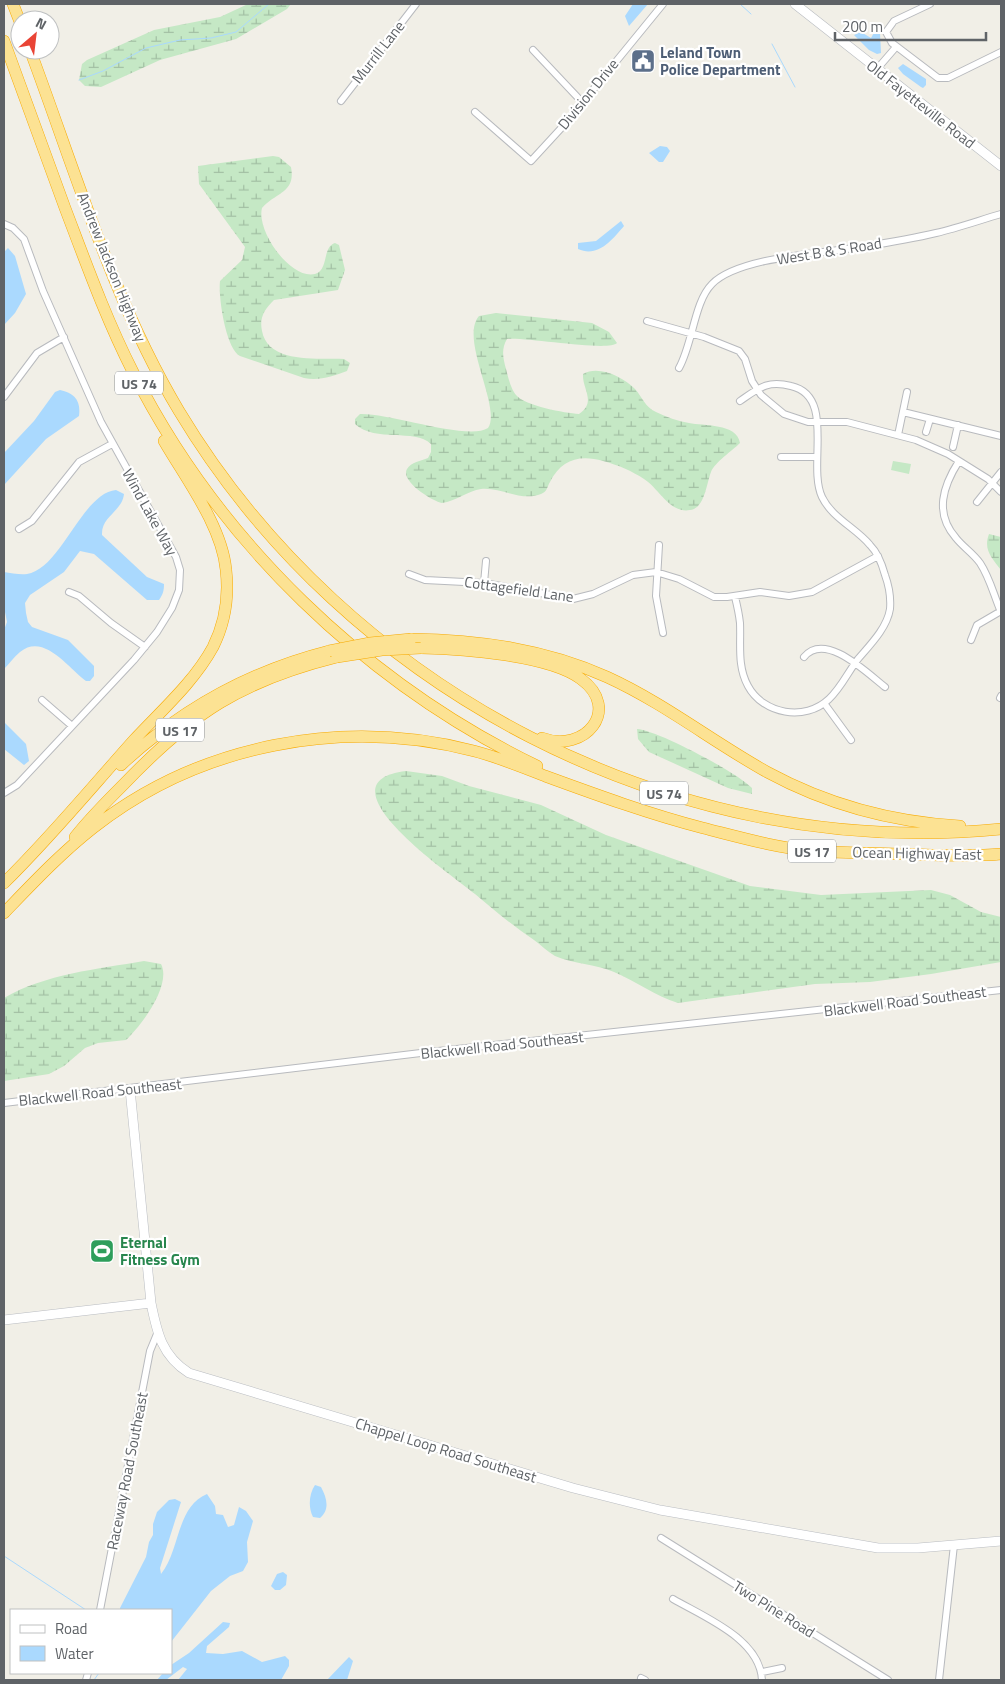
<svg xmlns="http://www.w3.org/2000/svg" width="1005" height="1684" viewBox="0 0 1005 1684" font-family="'Titillium Web',sans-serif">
  <defs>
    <pattern id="wetland-marsh" width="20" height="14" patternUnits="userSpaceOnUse" patternTransform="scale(1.25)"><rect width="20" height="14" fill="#c5e8c5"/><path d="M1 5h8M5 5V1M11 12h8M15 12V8" fill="none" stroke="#a3c0a4"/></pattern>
  </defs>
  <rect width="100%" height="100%" fill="#f1efe7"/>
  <path fill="url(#wetland-marsh)" d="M 248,4 L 291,4 L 287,9 L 236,39 L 160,60 L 101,87 L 85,86 L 79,80 L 82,64 L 87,60 L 154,30 L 220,17 Z
    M 273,156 L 279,157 L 291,167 C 296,193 276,192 262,208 C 256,230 290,280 315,274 C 329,270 322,247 335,243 L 339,245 L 345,270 L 338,290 L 274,300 C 265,309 259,317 262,331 C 268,364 318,358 344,359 L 350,363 L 347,371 C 333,376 320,381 304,378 L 240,356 C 226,349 218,297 220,281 L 242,260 L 245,247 L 199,184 L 198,166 Z
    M 496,313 L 592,323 L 609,332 L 617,343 C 609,352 527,337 507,339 C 501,349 503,358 506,369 C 508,377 511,389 516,395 C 525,406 565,413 579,414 C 597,402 582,389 583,374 C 599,365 623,377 635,389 C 643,398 645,407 656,412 C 666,417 678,421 689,423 C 703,426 737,423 740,443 C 732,451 715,462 711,472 C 707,482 705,504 694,509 C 671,517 660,489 644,479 C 632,471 618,465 603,461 C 579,454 561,460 550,482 C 547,487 547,492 541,494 C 522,502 501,487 481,489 C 468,491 456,501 442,503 C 432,501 400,481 407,469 C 411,462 421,461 428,458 L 431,452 L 431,444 C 414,428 376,443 355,424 L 355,419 L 360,414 C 390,413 468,441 488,428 C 502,408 459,339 479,316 Z
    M 989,534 L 1001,537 L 1001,570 C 992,558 983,550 989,534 Z
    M 637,729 C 657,730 738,773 752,788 L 752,794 L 728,788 L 649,752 L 638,739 Z
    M 406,771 L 442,776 L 469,786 L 541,805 L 606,835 L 750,886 L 821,895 L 931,890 L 950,895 L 981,912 L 1001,917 L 1001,962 L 931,974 L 870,982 L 815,984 L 678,1003 C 655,996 636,981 614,972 C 595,964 574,964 555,956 C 548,952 541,945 534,940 C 513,926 494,910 475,894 C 455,877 314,782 406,771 Z
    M 144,961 L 161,964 C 172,985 141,1026 126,1040 L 98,1043 L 85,1048 L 64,1066 L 49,1074 L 4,1081 L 4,998 C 45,974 98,969 144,961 Z"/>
  <path fill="#c5e8c5" d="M 893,461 L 911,464 L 909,474 L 891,470 Z"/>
  <path fill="#aad9fe" d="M 633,4 L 648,4 L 629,26 L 625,16 Z
    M 875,31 L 880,33 L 881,53 L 877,54 L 869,50 L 854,35 L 861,32 L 871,38 Z
    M 903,64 L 926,79 L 926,85 L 923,88 L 921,87 L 903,74 L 898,68 Z
    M 660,146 L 667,147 L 670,151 L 663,162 L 659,162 L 649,153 Z
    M 621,221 L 624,226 C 612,240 598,258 578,249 L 578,243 L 596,241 Z
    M 8,248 L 15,256 L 26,294 L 15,313 L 4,325 L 4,252 Z
    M 60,390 C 75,393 81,401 79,416 L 46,439 L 4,485 L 4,453 L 34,421 L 55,392 Z
    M 116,490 L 124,494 C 122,512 101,516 102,535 L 147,577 L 164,584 C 164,591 163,594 159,600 L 147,600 L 94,554 L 80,551 L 64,572 L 30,595 L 25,603 L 26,613 L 28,622 L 32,627 L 68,640 L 94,666 L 94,676 L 90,681 L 86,681 C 69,669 44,632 20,652 C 14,657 9,664 4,669 L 4,630 L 7,622 L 4,607 L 4,572 C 11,573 20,575 27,574 C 61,569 82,493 116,490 Z
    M 4,722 L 26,744 L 29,761 L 24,765 L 4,749 Z
    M 315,1485 L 321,1487 C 327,1498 330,1510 320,1518 L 313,1517 C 308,1507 309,1494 315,1485 Z
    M 207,1494 L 215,1506 L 216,1514 L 223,1515 L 228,1527 L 234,1525 L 239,1507 L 246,1511 L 253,1521 L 247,1542 L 248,1562 L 243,1571 L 230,1576 L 211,1591 L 171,1642 L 171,1610 L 120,1610 L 120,1608 L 146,1557 L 149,1542 L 153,1535 L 153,1524 L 157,1512 L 169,1500 L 175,1499 L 181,1502 L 160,1568 L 161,1574 C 180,1551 176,1507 207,1494 Z
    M 283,1572 L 287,1575 L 286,1585 L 280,1590 L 275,1590 L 271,1586 L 277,1574 Z
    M 223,1622 L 230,1623 L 229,1627 L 207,1646 L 206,1653 L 223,1654 L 242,1651 L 262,1662 L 285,1656 L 289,1660 L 289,1666 L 281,1680 L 178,1680 L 187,1669 L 183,1667 L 166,1680 L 157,1680 L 163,1673 L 171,1673 L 171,1665 L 189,1653 Z
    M 349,1657 L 353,1661 L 347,1680 L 327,1680 Z"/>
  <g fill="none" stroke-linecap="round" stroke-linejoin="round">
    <path stroke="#aad9fe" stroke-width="1" d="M 740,4 L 751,14
      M 772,44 L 795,87
      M 79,80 L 103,71 L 146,48 L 180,40 L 211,38 L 236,32 L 269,4
      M 4,1556 L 86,1610
      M 94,1680 L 99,1673"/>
    <defs>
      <path id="street" d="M 930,4 L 894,21 L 886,32 L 892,43 L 938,78 L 948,78 L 1001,52
        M 533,50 L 582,102
        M 877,69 L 896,47
        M 341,101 L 416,4
        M 475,112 L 531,161 L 565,124 L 663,4
        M 4,224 L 13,228 L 24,239 L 43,291 L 101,422 L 176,557 L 180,570 L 179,590 L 172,608 L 157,632 L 134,660 L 17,785 L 4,793
        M 647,321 L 704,337 L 739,351 L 745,359 L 752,381 L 761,395 L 784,414 L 808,422 L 847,422 L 916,440 L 948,454 L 988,479 L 1001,492
        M 679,368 C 693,343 694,302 712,284 C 738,257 824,253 861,247 C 886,243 911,239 936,233 C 958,228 980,220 1001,214
        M 4,397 L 37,353 L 64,337
        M 903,412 L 1001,436
        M 926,432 L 930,419
        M 898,435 L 907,392
        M 953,447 L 958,425
        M 781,457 L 817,457
        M 959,461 C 943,486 934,513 956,538 C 963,547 973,553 980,563 C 990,578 994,596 1001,612
        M 977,502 L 1001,472
        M 19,529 L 32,521 L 79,462 L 112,444
        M 659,545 L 656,596 L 663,633
        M 409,574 L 425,580 L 484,583 L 573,599 L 593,594 L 633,575 L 656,572 L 679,579 L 714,597 L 727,597 L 760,592 L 789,596 L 812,592 L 878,556
        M 484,583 L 486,561
        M 69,592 L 79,596 L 111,623 L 145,647
        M 735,597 C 737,605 739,614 740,623 C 741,644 737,666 748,686 C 763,714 805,722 829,699 C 841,688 848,672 858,659 C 870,645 887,628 890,609 C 891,597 889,586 885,575 C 882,564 878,553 870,545 C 856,528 832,518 822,497 C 807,465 836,396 791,386 C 767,380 759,388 740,401
        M 971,640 L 977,625 L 1001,611
        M 804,657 C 825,631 867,673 885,687
        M 1000,698 L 1001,696
        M 42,700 L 72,726
        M 824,703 L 851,740
        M 4,1103 L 429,1052 L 1001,990
        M 661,1538 L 888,1680
        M 673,1599 C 704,1617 760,1639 762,1680
        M 100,1610 L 150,1351 L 157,1334
        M 762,1672 L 782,1668
        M 641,1678 L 645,1680
        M 86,1680 L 88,1673
        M 939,1680 L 954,1545"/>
      <path id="secondary" d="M 795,4 L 1001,166
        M 130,1089 L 151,1303 C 157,1333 162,1356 189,1373 L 573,1488 L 660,1510 L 878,1548 L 918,1548 L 1001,1541
        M 4,1320 L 151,1303"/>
      <path id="highway" d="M 13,4 L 20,22
        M 4,41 C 24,97 45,152 65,208 C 86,263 106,319 133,372 C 219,542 366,683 537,766
        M 30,50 C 75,170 113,301 179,411 C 347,691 675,862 1001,829
        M 411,639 C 479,640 545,649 607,677 C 664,703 713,742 767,772 C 826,804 892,822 960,826
        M 421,648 C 462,649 549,655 581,679 C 622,709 585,754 542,738
        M 121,765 C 181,709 250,671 329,651
        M 75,837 C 90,818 107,801 124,784 C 192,713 241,681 337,657
        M 4,883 C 50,838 91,788 134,740 C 161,711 194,682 213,647 C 225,623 229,596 226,570 C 222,526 186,479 164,441
        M 4,913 C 32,884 60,854 93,828 C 200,744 343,717 474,751 C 498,757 522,767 545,776 C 597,795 649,814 703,828 C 739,837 777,848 813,851 C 844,853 874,853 905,854 C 936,855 970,857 1001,854"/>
    </defs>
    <use href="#street" stroke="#b8babe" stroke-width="8"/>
    <use href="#secondary" stroke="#b9bcc1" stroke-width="10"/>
    <use href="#highway" stroke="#f7aa02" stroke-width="12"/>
    <use href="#street" stroke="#fff" stroke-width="6"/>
    <use href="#secondary" stroke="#fff" stroke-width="9"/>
    <use href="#highway" stroke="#fce293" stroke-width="11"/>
    <defs>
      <path id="highway-bridge" d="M 329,651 L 370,643 L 411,639
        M 337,657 L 382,650 L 421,648"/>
    </defs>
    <use href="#highway-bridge" stroke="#f7aa02" stroke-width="12" stroke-linecap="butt"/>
    <use href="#highway-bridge" stroke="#fce293" stroke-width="11"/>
  </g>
  <defs>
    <symbol id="civic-square" viewBox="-11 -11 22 22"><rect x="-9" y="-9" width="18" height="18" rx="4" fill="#5c6f8a" stroke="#fff"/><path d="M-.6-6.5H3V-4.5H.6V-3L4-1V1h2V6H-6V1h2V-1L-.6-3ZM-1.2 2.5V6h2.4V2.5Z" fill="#fff"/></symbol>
    <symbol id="stadium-square" viewBox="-11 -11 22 22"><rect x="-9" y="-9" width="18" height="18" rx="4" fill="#2e9e5b" stroke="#fff"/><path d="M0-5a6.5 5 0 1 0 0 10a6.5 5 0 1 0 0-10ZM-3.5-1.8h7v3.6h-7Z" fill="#fff"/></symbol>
  </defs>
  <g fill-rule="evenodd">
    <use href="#civic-square" x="629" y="47" width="28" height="28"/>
    <use href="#stadium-square" x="88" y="1237" width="28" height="28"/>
  </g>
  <g text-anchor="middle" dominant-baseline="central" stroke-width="4.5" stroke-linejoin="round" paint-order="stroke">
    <g fill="#fff" stroke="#8f9295" stroke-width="1">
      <rect x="115" y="371.5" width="48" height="23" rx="4"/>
      <rect x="156" y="718.5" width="48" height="23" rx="4"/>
      <rect x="640" y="781.5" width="48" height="23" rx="4"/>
      <rect x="788" y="839.5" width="48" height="23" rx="4"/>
    </g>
    <g font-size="14" font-weight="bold" fill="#5f6367">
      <text x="139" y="383">US 74</text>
      <text x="180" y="730">US 17</text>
      <text x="664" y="793">US 74</text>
      <text x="812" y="851">US 17</text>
    </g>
    <g font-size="15" fill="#5f6367" stroke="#fff">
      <text transform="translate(378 52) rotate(-52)">Murrill Lane</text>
      <text transform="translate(588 94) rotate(-51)">Division Drive</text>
      <text transform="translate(921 104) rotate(38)">Old Fayetteville Road</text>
      <text transform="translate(829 251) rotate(-9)">West B &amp; S Road</text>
      <text transform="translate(112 267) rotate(68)">Andrew Jackson Highway</text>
      <text transform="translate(150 512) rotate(61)">Wind Lake Way</text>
      <text transform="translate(519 589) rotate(8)">Cottagefield Lane</text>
      <text transform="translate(917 853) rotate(1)">Ocean Highway East</text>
      <text transform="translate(905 1001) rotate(-7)">Blackwell Road Southeast</text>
      <text transform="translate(502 1045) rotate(-6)">Blackwell Road Southeast</text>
      <text transform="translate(100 1092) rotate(-6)">Blackwell Road Southeast</text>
      <text transform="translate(446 1450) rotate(17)">Chappel Loop Road Southeast</text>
      <text transform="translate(127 1471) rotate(-79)">Raceway Road Southeast</text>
      <text transform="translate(774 1609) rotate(32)">Two Pine Road</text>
    </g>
    <g font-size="15" font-weight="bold" fill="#4e5e75" stroke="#fff" text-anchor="start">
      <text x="660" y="52">Leland Town<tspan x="660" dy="17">Police Department</tspan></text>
    </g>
    <g font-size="15" font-weight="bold" fill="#27864d" stroke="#fff" text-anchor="start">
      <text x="120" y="1242">Eternal<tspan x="120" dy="17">Fitness Gym</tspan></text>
    </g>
  </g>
  <rect width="1005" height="1684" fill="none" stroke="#5f6367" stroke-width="10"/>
  <rect x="10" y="1609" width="162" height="65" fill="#ffffff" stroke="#bfc1c2"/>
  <rect x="20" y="1625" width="25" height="8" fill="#ffffff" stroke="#bfc1c2"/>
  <text x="55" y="1634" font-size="15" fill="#5f6367">Road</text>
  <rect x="20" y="1646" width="25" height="15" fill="#aad9fe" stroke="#bfc1c2"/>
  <text x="55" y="1659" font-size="15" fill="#5f6367">Water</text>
  <g transform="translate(35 35) rotate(28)"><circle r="24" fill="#ffffff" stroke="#bfc1c2"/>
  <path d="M0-4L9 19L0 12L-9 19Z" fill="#e94435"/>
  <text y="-8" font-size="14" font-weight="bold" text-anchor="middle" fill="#5f6367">N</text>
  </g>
  <path d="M835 32v8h151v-8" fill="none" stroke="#5f6367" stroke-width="2.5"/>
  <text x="842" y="32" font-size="15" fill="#5f6367" stroke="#ffffff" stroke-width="4" paint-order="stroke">200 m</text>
</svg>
